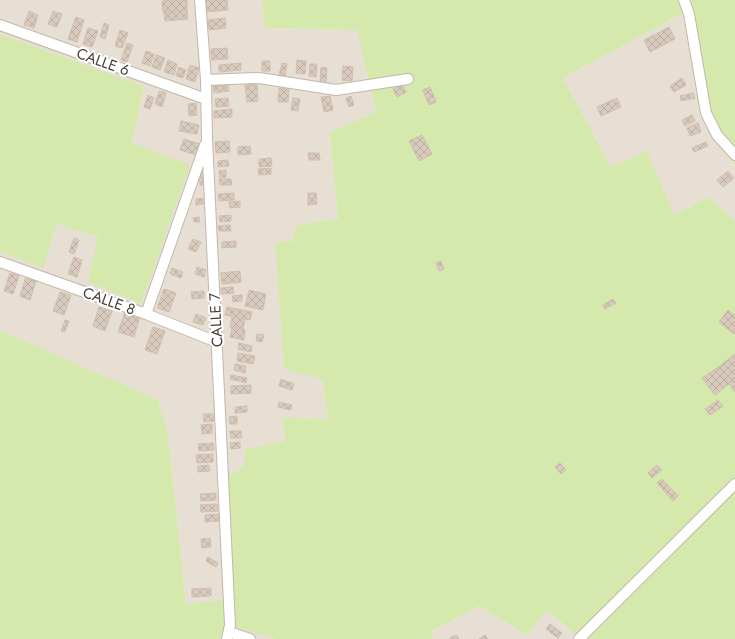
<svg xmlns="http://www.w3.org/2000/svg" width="735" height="639" viewBox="0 0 735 639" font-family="Jost,sans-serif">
  <defs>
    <pattern id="building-cross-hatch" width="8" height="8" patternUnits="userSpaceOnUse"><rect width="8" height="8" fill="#d8cbbe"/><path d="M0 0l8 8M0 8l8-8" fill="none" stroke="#bbafa4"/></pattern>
  </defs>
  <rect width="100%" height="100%" fill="#f3eee6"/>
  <path fill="#e8dfd4" d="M 0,0 L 262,0 L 264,28 L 357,30 L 376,112 L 330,132 L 338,219 L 297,225 L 292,241 L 275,243 L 322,379 L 328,419 L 282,418 L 285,441 L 245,449 L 243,467 L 229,476 L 226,599 L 186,605 L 168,434 L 158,400 L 0,330 L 0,252 L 43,267 L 57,224 L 98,237 L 190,166 L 132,143 L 144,86 L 0,34 Z
    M 685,12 L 707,131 L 735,165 L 735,221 L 709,197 L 674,215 L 611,167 L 563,78 Z
    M 479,606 L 527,635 L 547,610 L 581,639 L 433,639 L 430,633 Z
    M 230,625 L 275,639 L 222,639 Z"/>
  <path fill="#d5e9ad" d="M 262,0 L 735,0 L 735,165 L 707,131 L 693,63 L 685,12 L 563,78 L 611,167 L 647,151 L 674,215 L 709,197 L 735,221 L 735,639 L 581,639 L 547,610 L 527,635 L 479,606 L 431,632 L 433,639 L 275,639 L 230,625 L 222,639 L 0,639 L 0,330 L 158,400 L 168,434 L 186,605 L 225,599 L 229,476 L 243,467 L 245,449 L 285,441 L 282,418 L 328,419 L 322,379 L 284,369 L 275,243 L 292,241 L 297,225 L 338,219 L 330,132 L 376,112 L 357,30 L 264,28 Z
    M 0,34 L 144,86 L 132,143 L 190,165 L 141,304 L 88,282 L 98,237 L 57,224 L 43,268 L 0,252 Z"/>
  <path fill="url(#building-cross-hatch)" stroke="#d0bfae" d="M 174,0 L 187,0 L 187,10 L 163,12 L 162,1 Z
    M 206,0 L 227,0 L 228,10 L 207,12 Z
    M 187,10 L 188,19 L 165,21 L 164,12 Z
    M 29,11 L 38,15 L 34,28 L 24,25 Z
    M 53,11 L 62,14 L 57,27 L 48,24 Z
    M 76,17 L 84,20 L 77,42 L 68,39 Z
    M 225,18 L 226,28 L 209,30 L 208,20 Z
    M 104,23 L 109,25 L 105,39 L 100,37 Z
    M 669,27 L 675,39 L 650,52 L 644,40 Z
    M 88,28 L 98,31 L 92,47 L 83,44 Z
    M 120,30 L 128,33 L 122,48 L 115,46 Z
    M 127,43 L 133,45 L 127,62 L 121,60 Z
    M 227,48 L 228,59 L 212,60 L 211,49 Z
    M 146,51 L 154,54 L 150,66 L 142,63 Z
    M 156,55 L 165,58 L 160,70 L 152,67 Z
    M 168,60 L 177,64 L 174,75 L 164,72 Z
    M 297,60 L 306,61 L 305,74 L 296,73 Z
    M 262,61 L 270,61 L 270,71 L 262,71 Z
    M 241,63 L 241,70 L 219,72 L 219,65 Z
    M 282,63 L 287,64 L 285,76 L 279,75 Z
    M 310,64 L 317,64 L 316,77 L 309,76 Z
    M 190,65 L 199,68 L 195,82 L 186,79 Z
    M 343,66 L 353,67 L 352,81 L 342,80 Z
    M 179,67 L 186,70 L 183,78 L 176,76 Z
    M 321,67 L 327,68 L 326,83 L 320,82 Z
    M 682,78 L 686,85 L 674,92 L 670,86 Z
    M 228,84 L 229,91 L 214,93 L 213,85 Z
    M 257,84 L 258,101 L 247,102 L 245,85 Z
    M 402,85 L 406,92 L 397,97 L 393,89 Z
    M 430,87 L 436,102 L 429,105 L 423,90 Z
    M 279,88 L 289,89 L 288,102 L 278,102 Z
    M 159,91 L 166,93 L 162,107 L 155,104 Z
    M 693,93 L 695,98 L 681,101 L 680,96 Z
    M 148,95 L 154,98 L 150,109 L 144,107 Z
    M 330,96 L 333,110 L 324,112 L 321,97 Z
    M 351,96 L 354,105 L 349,107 L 346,98 Z
    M 228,98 L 229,106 L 216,107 L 215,99 Z
    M 293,98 L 300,99 L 298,111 L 291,110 Z
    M 617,98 L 621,107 L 601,116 L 597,107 Z
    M 196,103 L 197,115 L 189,116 L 188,104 Z
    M 232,109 L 232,117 L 214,118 L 214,111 Z
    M 692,115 L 695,121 L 685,126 L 682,120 Z
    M 181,121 L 199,125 L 197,134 L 179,131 Z
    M 698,123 L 701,132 L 690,136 L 687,128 Z
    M 422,135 L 432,154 L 419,161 L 409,141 Z
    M 184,139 L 200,144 L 197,155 L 180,150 Z
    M 229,141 L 230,152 L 216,153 L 215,142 Z
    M 706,142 L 708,146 L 694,152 L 692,148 Z
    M 250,146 L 251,154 L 238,155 L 238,147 Z
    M 308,153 L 319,153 L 320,160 L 309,160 Z
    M 271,158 L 272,166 L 259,167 L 259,159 Z
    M 228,160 L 229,166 L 218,167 L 218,161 Z
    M 271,168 L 271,174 L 259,175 L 258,169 Z
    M 226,170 L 226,177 L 220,178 L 219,171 Z
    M 728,171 L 734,178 L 723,187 L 717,180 Z
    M 199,174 L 204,174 L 205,185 L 200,185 Z
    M 219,179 L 231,179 L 232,185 L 220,185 Z
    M 234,193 L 234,200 L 219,201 L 218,194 Z
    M 308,193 L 316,193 L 317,204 L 308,205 Z
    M 203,198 L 203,204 L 196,205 L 196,199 Z
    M 240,201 L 240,207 L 230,208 L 229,202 Z
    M 231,215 L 231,221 L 220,222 L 219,216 Z
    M 199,217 L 200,222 L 194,222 L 193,218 Z
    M 230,225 L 231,231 L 219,231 L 218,226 Z
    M 74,238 L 79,240 L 74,254 L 69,252 Z
    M 193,239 L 201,242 L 196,252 L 188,249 Z
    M 236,241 L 236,247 L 222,248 L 222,242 Z
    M 74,257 L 82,260 L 77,277 L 68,274 Z
    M 441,261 L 444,269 L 439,271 L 436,263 Z
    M 197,267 L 206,270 L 204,277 L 195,274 Z
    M 172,268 L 183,272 L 181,278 L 170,274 Z
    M 240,271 L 241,282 L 222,284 L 221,273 Z
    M 10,273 L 19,276 L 13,294 L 4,291 Z
    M 26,277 L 36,281 L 30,300 L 20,296 Z
    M 233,287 L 234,293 L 222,294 L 221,288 Z
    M 164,289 L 176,293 L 169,312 L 157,308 Z
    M 249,290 L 266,294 L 263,310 L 245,306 Z
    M 204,291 L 204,298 L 192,299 L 191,292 Z
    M 60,292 L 71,295 L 64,315 L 53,311 Z
    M 242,295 L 242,301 L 233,302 L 232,296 Z
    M 613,299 L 616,303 L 605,309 L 603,305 Z
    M 99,307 L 112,311 L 105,331 L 93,326 Z
    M 227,307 L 252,312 L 250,320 L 225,315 Z
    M 728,310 L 735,316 L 735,333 L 734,334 L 719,322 Z
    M 125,312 L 140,317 L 134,337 L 118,332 Z
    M 196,314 L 206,318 L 203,325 L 193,322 Z
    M 232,317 L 245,319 L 243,329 L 230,327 Z
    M 65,320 L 69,321 L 65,332 L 61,331 Z
    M 153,327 L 165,331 L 157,354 L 145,350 Z
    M 232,327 L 245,330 L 244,340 L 230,337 Z
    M 257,334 L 264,335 L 262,342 L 256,341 Z
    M 239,343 L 252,346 L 251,352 L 238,349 Z
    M 238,353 L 255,356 L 253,364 L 237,361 Z
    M 735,354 L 735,392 L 717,368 Z
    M 235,364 L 246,366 L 245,373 L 234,370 Z
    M 717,368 L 729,384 L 715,395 L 702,378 Z
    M 231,375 L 247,378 L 246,383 L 230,379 Z
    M 281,379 L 294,384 L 292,390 L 279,386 Z
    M 251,385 L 251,393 L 231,394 L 231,386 Z
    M 718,400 L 723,406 L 710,415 L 705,409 Z
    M 279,402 L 292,405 L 291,410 L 278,407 Z
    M 247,406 L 247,412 L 235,413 L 235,407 Z
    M 203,414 L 213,414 L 214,421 L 204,422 Z
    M 237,416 L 237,424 L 230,424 L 229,417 Z
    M 212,424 L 212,433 L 202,434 L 201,425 Z
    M 230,431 L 241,431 L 242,438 L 231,438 Z
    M 240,442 L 240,448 L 231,449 L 230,443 Z
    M 213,443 L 214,450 L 199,451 L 198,444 Z
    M 213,454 L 213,462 L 197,463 L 196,455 Z
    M 560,463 L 566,470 L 561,474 L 555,467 Z
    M 209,465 L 210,471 L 198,472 L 198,466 Z
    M 657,465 L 662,470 L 652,478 L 648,473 Z
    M 662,479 L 678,496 L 673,501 L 657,483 Z
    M 216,493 L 216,500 L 201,501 L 200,494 Z
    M 217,504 L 218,511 L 201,512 L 200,505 Z
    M 219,514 L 220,521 L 205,522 L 205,515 Z
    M 210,538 L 211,547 L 202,548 L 201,539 Z
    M 208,557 L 218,563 L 216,567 L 206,561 Z
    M 211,588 L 211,596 L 192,597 L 192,589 Z
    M 550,624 L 562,633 L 558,638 L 546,629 Z
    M 457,635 L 459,639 L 451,639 L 451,637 Z
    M 485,635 L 488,639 L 479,639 Z"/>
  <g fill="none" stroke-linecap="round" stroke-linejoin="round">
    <defs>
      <path id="street" d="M 200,0 L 206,80 L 207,139 L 230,625 L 227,639
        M 684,0 L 689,14 L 706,113 L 717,135 L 735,155
        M 0,25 L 206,99
        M 206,80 L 259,78 L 336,90 L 408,79
        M 0,262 L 146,314 L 217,342
        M 146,314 L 205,145
        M 229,632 L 250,639
        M 579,639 L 735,484"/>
    </defs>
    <use href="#street" stroke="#c2b7ab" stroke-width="12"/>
    <use href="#street" stroke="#fff" stroke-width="10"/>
  </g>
  <g text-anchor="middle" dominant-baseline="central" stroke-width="4" stroke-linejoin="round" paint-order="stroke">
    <g font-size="15" fill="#463e35" stroke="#fff">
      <text transform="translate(103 62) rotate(20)">CALLE 6</text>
      <text transform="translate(109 301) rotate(20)">CALLE 8</text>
      <text transform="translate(216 320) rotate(-93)">CALLE 7</text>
    </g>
  </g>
</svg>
